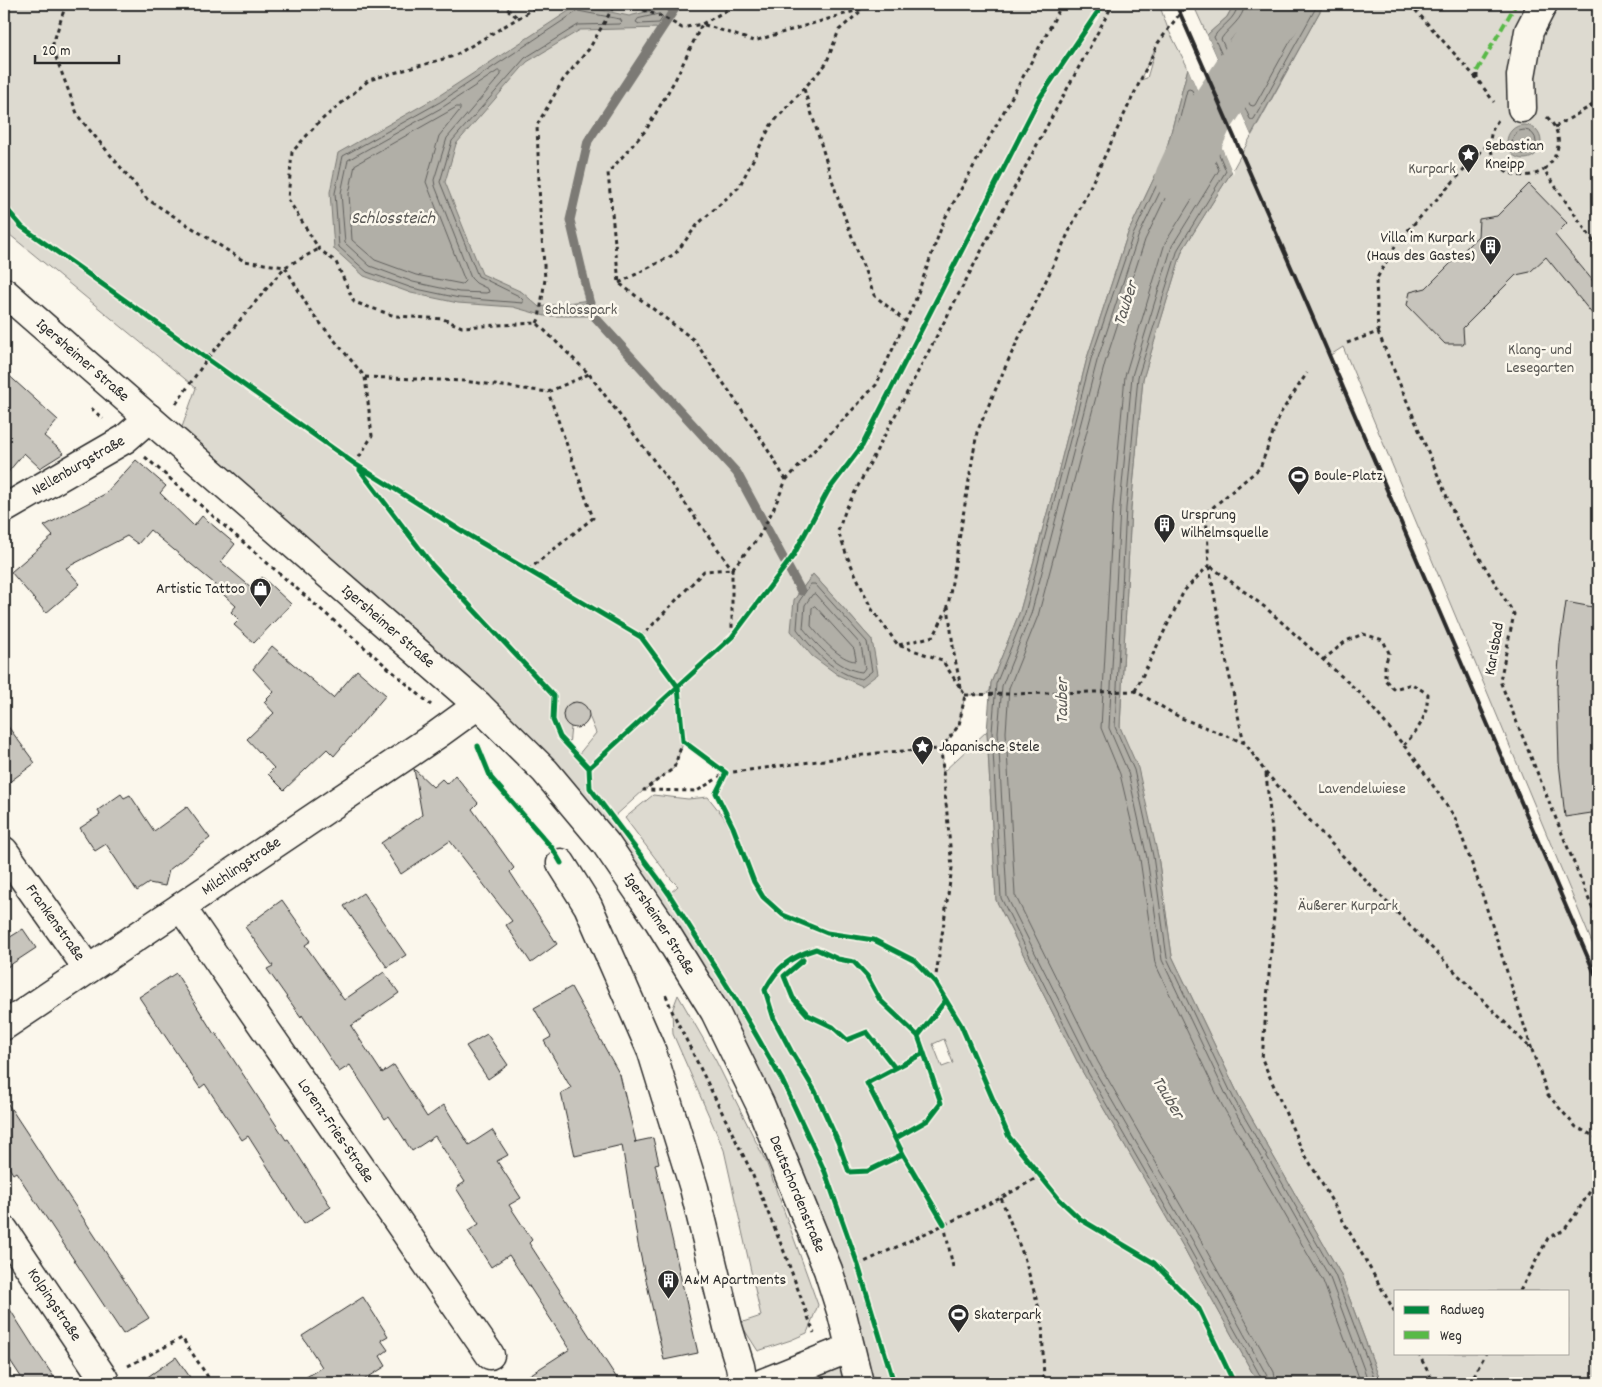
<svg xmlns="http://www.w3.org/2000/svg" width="1602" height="1387" viewBox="0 0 1602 1387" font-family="Dekko,sans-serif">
  <rect width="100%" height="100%" fill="#fbf7ec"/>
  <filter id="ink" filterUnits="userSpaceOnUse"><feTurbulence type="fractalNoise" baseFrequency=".02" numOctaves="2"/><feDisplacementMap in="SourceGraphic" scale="10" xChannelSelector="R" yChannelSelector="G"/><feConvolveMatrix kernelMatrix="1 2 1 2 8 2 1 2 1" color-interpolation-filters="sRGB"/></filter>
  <g filter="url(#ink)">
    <path fill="#dddad0" stroke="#84827e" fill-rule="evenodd" d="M 4,4 L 1159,4 L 1168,29 L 1188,68 L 1165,155 L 1128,233 L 1087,358 L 1057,477 L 1020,611 L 991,683 L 990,691 L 984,695 L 965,695 L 959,725 L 941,749 L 943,772 L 987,731 L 996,900 L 1082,1071 L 1184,1248 L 1258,1383 L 763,1383 L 850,1348 L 715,1012 L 545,771 L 176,444 L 196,388 L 4,230 ZM 1156,47 L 1147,78 L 1140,80 ZM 813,574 L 872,640 L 794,600 ZM 578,703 L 587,711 L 596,733 L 578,755 L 569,746 L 571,727 L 565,721 L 563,713 L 568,706 ZM 684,741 L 726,772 L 716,793 L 733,827 L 743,851 L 723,816 L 708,797 L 688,799 L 653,795 L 625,818 L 671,879 L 678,886 L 669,894 L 613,818 L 644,790 L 674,768 ZM 944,1039 L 953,1063 L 942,1067 L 933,1044 Z
      M 1193,4 L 1234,4 L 1227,17 L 1207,35 Z
      M 1324,4 L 1598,4 L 1598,957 L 1343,347 L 1329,356 L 1598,981 L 1598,1383 L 1381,1383 L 1340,1273 L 1239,1096 L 1172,956 L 1158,856 L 1120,727 L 1131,508 L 1143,378 L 1182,251 L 1232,171 ZM 1396,1291 L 1568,1291 L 1568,1353 L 1396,1353 Z
      M 678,995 L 716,1061 L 767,1164 L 818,1305 L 807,1333 L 791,1340 L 758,1351 L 740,1323 L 761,1316 L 724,1150 L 673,1034 L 672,1011 Z"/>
    <path fill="#b1afa7" stroke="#7b7a75" d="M 1234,4 L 1324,4 L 1251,135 L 1207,35 L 1227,17 Z
      M 578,5 L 629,16 L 654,10 L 676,7 L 662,28 L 580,30 L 527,62 L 456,144 L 445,182 L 482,274 L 522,292 L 539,307 L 589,300 L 594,316 L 545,316 L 513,307 L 458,303 L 411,293 L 364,276 L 334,249 L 330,192 L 338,153 L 437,97 Z
      M 1188,68 L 1232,171 L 1182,251 L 1143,379 L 1131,508 L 1120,727 L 1138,768 L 1158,856 L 1172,956 L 1239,1096 L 1340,1273 L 1381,1383 L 1258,1383 L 1184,1248 L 1082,1071 L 996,900 L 987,731 L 991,683 L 1020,611 L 1057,477 L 1087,358 L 1128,233 L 1165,155 Z
      M1507 142a17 17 0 1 1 34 0a17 17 0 1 1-34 0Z
      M 813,574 L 872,640 L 878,674 L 862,686 L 838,675 L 812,656 L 791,631 L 794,600 Z"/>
    <path fill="#fbf7ec" d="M 1206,33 L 1251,135 L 1252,137 L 1249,136 L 1205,36 Z
      M 1187,66 L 1190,67 L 1234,170 L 1233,174 Z"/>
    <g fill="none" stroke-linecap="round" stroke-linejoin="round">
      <path stroke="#61605d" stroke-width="1" d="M 1238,4 C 1236,20 1221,25 1214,37 L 1250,119 L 1252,120 L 1254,119 L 1318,4
        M 1245,4 C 1243,20 1229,27 1221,39 L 1250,105 L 1253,106 L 1255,105 L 1311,4
        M 1252,4 C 1251,21 1239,28 1230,41 L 1251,88 L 1253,90 L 1256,88 L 1303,4
        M 578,11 L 620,19 L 622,22 L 620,24 L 578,25 L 525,58 L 452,141 L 440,182 L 478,276 L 519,296 L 523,300 L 523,303 L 459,298 L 412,288 L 367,272 L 339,247 L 335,193 L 343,156 L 440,102 Z
        M 660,14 L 663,17 L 659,23 L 639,24 L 636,22 L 638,19 Z
        M 498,71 L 501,71 L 501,75 L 447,138 L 434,180 L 435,186 L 471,278 L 476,283 L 488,289 L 489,292 L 486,293 L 459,292 L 413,282 L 370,266 L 345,243 L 341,193 L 348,160 L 443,107 Z
        M 457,107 L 460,107 L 460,110 L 439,136 L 426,182 L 465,281 L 462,284 L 416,275 L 375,260 L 352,240 L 349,194 L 355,165 Z
        M1512 142a12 12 0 1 1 24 0a12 12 0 1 1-24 0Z
        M 811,584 L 815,584 L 867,642 L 872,671 L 862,679 C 835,675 813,650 797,629 L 799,602 Z
        M 815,594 L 861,645 L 865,668 L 862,672 C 839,670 817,645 803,628 L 805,605 L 812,595 Z
        M 815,606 L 854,649 L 856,659 L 855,661 C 840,660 821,638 811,626 L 812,608 Z
        M 1262,1383 L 1262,1379 L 1188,1246 L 1086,1069 L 1001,898 L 992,732 L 996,684 L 1025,613 L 1091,359 L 1133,235 L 1170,157 L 1187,90 L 1189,89 L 1192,90 L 1226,171 L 1178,249 L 1138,377 L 1126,508 L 1115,727 L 1134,770 L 1153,856 L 1167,958 L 1234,1099 L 1335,1275 L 1376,1383
        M 1269,1383 L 1267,1376 L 1194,1243 L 1092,1066 L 1007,897 L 998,732 L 1002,686 L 1031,614 L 1097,361 L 1138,237 L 1176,159 L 1188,110 L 1191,108 L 1193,109 L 1219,170 L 1172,246 L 1132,376 L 1120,507 L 1109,728 L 1128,772 L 1147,858 L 1162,960 L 1229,1101 L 1330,1278 L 1369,1383
        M 1276,1383 L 1274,1372 L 1200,1239 L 1098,1062 L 1015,895 L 1006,732 L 1009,688 L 1038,616 L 1105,363 L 1145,240 L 1182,163 L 1190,133 L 1193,131 L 1195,133 L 1210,170 L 1165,243 L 1125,376 L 1113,507 L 1101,728 L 1120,774 L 1140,859 L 1155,963 L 1222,1105 L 1323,1281 L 1361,1383"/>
      <path stroke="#7b7a75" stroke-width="9" d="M 681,4 L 676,7 L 588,141 L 570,220 L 589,300 L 594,316 L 737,473 L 801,591"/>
      <path stroke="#b1afa7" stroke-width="50" d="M 1180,178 L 1207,120 L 1285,4"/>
    </g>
    <path fill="#c7c4bc" stroke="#2b2b2b" d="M 1529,184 L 1567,223 L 1555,235 L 1598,287 L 1598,321 L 1546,257 L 1530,272 L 1516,275 L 1463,328 L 1464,344 L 1445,344 L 1407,305 L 1410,292 L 1426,288 L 1478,236 L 1479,219 L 1497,216 Z
      M 4,371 L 58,420 L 44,436 L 64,453 L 40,468 L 24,453 L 4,477 Z
      M 136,460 L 166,486 L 160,493 L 194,526 L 202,516 L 235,544 L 221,562 L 252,588 L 262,577 L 291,604 L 254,643 L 234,625 L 239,620 L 231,612 L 236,606 L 214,586 L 215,584 L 150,530 L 138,544 L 127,536 L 66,568 L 80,584 L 46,613 L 11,572 L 53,536 L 44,526 L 105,494 Z
      M 1566,602 L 1598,608 L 1598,812 L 1565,817 L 1559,762 L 1557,688 L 1560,644 Z
      M 272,646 L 333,698 L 357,670 L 386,695 L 334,756 L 327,749 L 284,790 L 268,774 L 274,768 L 247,739 L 274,713 L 264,702 L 274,692 L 253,669 Z
      M563 715a13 13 0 1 1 26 0a13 13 0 1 1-26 0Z
      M 4,721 L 35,763 L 4,786 Z
      M 414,769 L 433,787 L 442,779 L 447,784 L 455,775 L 478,803 L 472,809 L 514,868 L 510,872 L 557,944 L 531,963 L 506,925 L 512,921 L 450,841 L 401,874 L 381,843 L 422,815 Z
      M 121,794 L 124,798 L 130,795 L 154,831 L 187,807 L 210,838 L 169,870 L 165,886 L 149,883 L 137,891 L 106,844 L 95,851 L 80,828 L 100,815 L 98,810 Z
      M 363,893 L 406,955 L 387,967 L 344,906 Z
      M 282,900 L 311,941 L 305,945 L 344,1000 L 384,972 L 399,993 L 351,1026 L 382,1073 L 394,1065 L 427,1117 L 444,1105 L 469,1145 L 492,1130 L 508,1155 L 497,1161 L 521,1198 L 509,1205 L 532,1240 L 529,1243 L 620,1383 L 517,1383 L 570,1349 L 509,1255 L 491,1267 L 468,1231 L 479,1224 L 456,1188 L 465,1182 L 435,1136 L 412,1151 L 389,1116 L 385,1119 L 350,1065 L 339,1072 L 302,1015 L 301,1017 L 267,969 L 273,966 L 245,927 Z
      M 23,929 L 36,948 L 4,969 L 4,941 Z
      M 176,973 L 214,1034 L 216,1033 L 286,1140 L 288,1139 L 331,1207 L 304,1224 L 248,1136 L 242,1140 L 205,1084 L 200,1088 L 139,997 Z
      M 571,987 L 620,1075 L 636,1142 L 634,1142 L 653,1138 L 659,1163 L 655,1164 L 698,1353 L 664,1360 L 638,1244 L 622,1145 L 575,1156 L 561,1093 L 571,1088 L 544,1041 L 551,1037 L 534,1008 Z
      M 487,1034 L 508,1065 L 488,1079 L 466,1046 Z
      M 4,1098 L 149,1318 L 123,1334 L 16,1172 L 13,1174 L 4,1159 Z
      M 363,1297 L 388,1336 L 381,1340 L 388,1350 L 380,1356 L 386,1366 L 359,1383 L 297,1383 L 322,1367 L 302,1336 Z
      M 4,1300 L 35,1349 L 58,1383 L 25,1383 L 4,1351 Z
      M 176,1357 L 194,1383 L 139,1383 Z"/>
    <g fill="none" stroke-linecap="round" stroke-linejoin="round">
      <defs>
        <g id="minor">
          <path d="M 1522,108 L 1521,76 L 1529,31 L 1543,4"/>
          <path id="s1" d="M 4,292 L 478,705 L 545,771 L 606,844 L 658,920 L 715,1012 L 760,1104 L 828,1270 L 842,1314 L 859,1383"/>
          <path id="s2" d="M 4,509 L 125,439 L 149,418"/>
          <path id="s3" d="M 4,851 L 88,969"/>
          <path d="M 561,863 L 588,906 L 652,1052 L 694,1188 L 728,1327 L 740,1366 L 743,1383"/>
          <path id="s4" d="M 181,907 L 490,1355"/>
          <path id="s5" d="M 4,1026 L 438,734 L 478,705"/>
          <path id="s6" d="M 4,1230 L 104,1379"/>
          <path d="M 763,1383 L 850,1348"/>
        </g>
      </defs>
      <use href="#minor" stroke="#2b2b2b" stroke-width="31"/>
      <path stroke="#2b2b2b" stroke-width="3" stroke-dasharray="4 4" stroke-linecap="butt" d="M 66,4 L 52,47 L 78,116 L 147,199 L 244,261 L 285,267 L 319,249
        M 501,4 L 518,18
        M 542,4 L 454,56 L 369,80 L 319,122 L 292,152 L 288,199 L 319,249 L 336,262 L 354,302 L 395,316 L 443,319 L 462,327 L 537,323 L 589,374 L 672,485 L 732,569 L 732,637
        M 628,4 L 665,18 L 682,28 L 702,24 L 738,4
        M 1095,4 L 1100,7
        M 1410,4 L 1477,79 L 1494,102
        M 1477,78 L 1477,71
        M 804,89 L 839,202 L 874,295 L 905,321
        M 1547,117 C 1564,134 1561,154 1544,170 L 1598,248
        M 1498,120 C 1474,153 1509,190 1544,170
        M 1555,127 L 1598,102
        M 619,283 L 675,254 L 698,224 L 739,187 L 771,125 L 826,64 L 839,30 L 862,10
        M 537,323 L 539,319 L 545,279 L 540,210 L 537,125 L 563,80 L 589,49 L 615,4
        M 1378,332 L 1457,521 L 1514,614 L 1500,681 L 1598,922
        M 1347,343 L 1378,332 L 1376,280 L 1398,241 L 1490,142
        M 365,377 L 464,381 L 548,392 L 589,374
        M 176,404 L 207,359 L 285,267 L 311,312 L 365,377 L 372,436 L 355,464
        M 91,408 L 103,419
        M 145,457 L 431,705
        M 786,480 L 757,432 L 694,340 L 619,283 L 608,173 L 646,130 L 675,80 L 702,24 L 754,41 L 865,8 L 868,4
        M 528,570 L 593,518 L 548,392
        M 641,637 L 704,571 L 732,569 L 758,538 L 773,510 L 786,480 L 876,385 L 915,301 L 944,220 L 1046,35 L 1062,4
        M 899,645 L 934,636 L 948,607
        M 1323,660 L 1346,641 L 1363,634 L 1383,640 L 1389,653 L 1385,665 L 1385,680 L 1394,689 L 1412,684 L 1428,694 C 1426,720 1420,727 1404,745
        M 961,688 L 954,654 L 948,606 L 977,432 L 1008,361 L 1158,43 L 1187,4
        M 1135,691 L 1184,591 L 1209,565 L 1206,513 L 1260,468 L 1280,414 L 1307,373
        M 965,695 L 1135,691 L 1181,718 L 1245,743 L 1266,773 L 1366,881 L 1532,1050 L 1548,1095 L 1576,1127 L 1598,1138
        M 683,741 L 674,768 L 644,790 L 697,791 L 726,773 L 886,752 L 941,749 L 959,725 L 965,695 L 942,660 L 898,645 L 871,608 L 847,556 L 838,531 L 846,509 L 1040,139 L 1113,4
        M 1244,743 L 1225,655 L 1209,565 L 1266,608 L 1361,694 L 1415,759 L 1455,818 L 1477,878 L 1532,1050
        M 1266,774 L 1277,879 L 1262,1059 L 1301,1148 L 1317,1175 L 1396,1314
        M 935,982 L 952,868 L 941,749
        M 666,995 L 672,1011 L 751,1171 L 785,1254 L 814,1333
        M 1001,1198 L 1024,1257 L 1042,1319 L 1044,1383
        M 944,1224 L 953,1267
        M 858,1265 L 1001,1198 L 1040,1176
        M 1520,1291 L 1548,1238 L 1564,1230 L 1574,1217 L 1592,1188 L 1598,1168
        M 1418,1353 L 1434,1383
        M 128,1366 L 182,1338 L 212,1383
        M 1470,1383 L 1486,1353"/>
      <use href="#minor" stroke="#fbf7ec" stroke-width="28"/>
      <path stroke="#2b2b2b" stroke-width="4" d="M 1176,4 L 1305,299 L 1598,981"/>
      <path stroke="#58b947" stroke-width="4" stroke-dasharray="8 4" stroke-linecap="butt" d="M 1477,71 L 1516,4"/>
      <defs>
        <path id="cycleway" d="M 4,206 L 22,227 L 355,464 L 465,533 L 641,637 L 678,687 L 683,741 L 726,773 L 716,793 L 733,827 L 754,882 L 763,897 L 783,915 L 827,933 L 874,940 L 915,961 L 935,982 L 961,1025 L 1009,1137 L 1059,1199 L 1080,1219 L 1154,1263 L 1199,1309 L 1234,1383
          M 360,470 L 432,565 L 554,696 L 553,720 L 560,737 L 589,768 L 732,637 L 793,556 L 828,491 L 862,446 L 1039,99 L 1103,4
          M 478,746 L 491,778 L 553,849 L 561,863
          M 589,768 L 590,788 L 657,877 L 669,894 L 736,1000 L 782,1080 L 825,1172 L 858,1265 L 894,1383
          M 803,960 L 784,976 L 793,998 L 808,1015 L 833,1027 L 847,1040 L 867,1032 L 895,1068
          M 918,1036 L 924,1053 L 867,1083 L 903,1154 L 868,1171 L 849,1172 L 838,1142 L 815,1091 L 791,1051 L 774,1019 L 765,990 C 778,966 790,957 816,949 L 838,959 L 854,962 L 867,976 L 880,1000 L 918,1036 L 946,1000
          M 896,1138 L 928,1120 L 941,1103 L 924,1053
          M 903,1154 L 944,1224"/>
      </defs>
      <use href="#cycleway" stroke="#fbf7ec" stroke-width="8"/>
      <use href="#cycleway" stroke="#00873e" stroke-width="5"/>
    </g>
  </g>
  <defs>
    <symbol id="sight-pin" viewBox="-11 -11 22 30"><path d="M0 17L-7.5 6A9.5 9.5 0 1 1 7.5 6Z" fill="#2b2b2b" stroke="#fbf7ec"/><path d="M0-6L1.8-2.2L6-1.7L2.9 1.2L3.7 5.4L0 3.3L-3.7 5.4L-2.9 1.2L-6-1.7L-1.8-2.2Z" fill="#fff"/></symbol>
    <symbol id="building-pin" viewBox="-11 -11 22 30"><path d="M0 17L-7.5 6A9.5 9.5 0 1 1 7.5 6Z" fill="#2b2b2b" stroke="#fbf7ec"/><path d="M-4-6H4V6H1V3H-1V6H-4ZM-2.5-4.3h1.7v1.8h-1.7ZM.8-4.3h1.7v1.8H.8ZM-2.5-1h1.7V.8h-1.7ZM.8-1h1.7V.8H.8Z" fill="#fff"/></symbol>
    <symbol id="stadium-pin" viewBox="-11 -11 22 30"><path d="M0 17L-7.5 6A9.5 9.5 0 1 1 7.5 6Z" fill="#2b2b2b" stroke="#fbf7ec"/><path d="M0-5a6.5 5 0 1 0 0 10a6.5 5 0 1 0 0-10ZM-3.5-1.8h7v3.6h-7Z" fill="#fff"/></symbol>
    <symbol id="shop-pin" viewBox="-11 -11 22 30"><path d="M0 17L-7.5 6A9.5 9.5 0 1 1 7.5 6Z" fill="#2b2b2b" stroke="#fbf7ec"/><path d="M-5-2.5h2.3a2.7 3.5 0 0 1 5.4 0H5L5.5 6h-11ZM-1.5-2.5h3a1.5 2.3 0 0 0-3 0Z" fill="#fff"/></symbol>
  </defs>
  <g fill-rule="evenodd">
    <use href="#sight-pin" x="1456" y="142" width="25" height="34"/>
    <use href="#building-pin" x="1478" y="234" width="25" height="34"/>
    <use href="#stadium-pin" x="1286" y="464" width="25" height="34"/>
    <use href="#building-pin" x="1152" y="512" width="25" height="34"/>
    <use href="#shop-pin" x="248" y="576" width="25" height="34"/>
    <use href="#sight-pin" x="910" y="734" width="25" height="34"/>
    <use href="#building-pin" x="656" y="1268" width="25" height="34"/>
    <use href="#stadium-pin" x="946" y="1302" width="25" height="34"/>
  </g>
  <g text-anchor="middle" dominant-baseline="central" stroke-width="5" stroke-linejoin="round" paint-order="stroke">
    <g font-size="16" fill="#2b2b2b" stroke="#fbf7ec" text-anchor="start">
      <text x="1485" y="146">Sebastian<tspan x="1485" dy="18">Kneipp</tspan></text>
      <text x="1475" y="238" text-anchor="end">Villa im Kurpark<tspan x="1475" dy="18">(Haus des Gastes)</tspan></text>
      <text x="1314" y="476">Boule-Platz</text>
      <text x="1181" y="515">Ursprung<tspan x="1181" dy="18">Wilhelmsquelle</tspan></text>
      <text x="245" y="589" text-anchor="end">Artistic Tattoo</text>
      <text x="939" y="747">Japanische Stele</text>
      <text x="684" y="1280">A&amp;M Apartments</text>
      <text x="974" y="1315">Skaterpark</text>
    </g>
    <g font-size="16" fill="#585754" stroke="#fbf7ec">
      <text x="1432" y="169">Kurpark</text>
      <text x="581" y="310">Schlosspark</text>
      <text x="1540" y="350">Klang- und<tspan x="1540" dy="18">Lesegarten</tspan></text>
      <text x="1362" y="789">Lavendelwiese</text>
      <text x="1348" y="906">Äußerer Kurpark</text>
    </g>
    <g font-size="16" fill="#2b2b2b" stroke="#fbf7ec">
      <text stroke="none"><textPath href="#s1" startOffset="104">Igersheimer Straße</textPath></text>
      <text stroke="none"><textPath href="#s2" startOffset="86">Nellenburgstraße</textPath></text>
      <text stroke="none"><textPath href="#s1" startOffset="509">Igersheimer Straße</textPath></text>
      <text transform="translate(1495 649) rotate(-80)">Karlsbad</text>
      <text stroke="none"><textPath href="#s5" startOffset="286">Milchlingstraße</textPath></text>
      <text stroke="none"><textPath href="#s3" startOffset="88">Frankenstraße</textPath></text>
      <text stroke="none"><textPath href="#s1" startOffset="914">Igersheimer Straße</textPath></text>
      <text stroke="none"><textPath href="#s4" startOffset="272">Lorenz-Fries-Straße</textPath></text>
      <text stroke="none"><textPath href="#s1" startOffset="1218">Deutschordenstraße</textPath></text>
      <text stroke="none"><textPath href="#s6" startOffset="90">Kolpingstraße</textPath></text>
    </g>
    <g font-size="18" font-style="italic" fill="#5a5956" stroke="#fbf7ec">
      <text x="393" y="219">Schlossteich</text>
      <text transform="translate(1127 304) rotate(-72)">Tauber</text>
      <text transform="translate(1063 701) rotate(-90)">Tauber</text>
      <text transform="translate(1167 1098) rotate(59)">Tauber</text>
    </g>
  </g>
  <rect width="1602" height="1387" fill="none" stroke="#fbf7ec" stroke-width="20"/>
  <rect x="10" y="10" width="1582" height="1367" fill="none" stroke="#2b2b2b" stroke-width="2" filter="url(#ink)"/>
  <rect x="1394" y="1290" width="175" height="65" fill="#fbf7ec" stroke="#a8a59f"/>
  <rect x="1404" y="1306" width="25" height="8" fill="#00873e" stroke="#a8a59f"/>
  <text x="1440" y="1314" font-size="15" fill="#2b2b2b">Radweg</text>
  <rect x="1404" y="1331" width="25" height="8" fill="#58b947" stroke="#a8a59f"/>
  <text x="1440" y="1340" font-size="15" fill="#2b2b2b">Weg</text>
  <path d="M35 55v8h84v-8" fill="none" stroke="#2b2b2b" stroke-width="2.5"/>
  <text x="42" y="55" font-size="15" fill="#2b2b2b" stroke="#fbf7ec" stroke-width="4" paint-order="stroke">20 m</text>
</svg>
